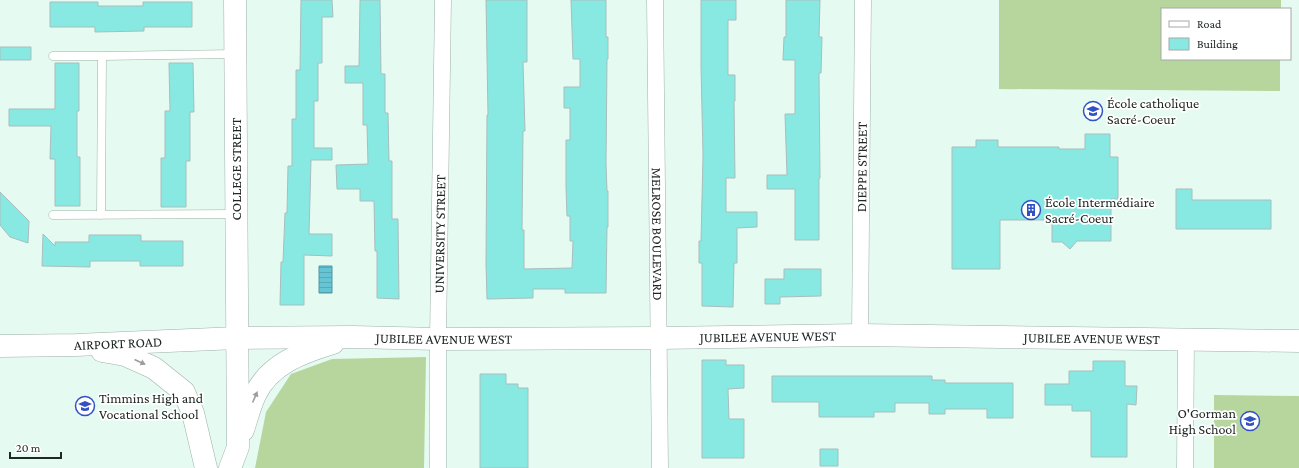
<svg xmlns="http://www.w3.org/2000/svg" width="1299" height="468" viewBox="0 0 1299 468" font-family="'Crimson Pro',serif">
  <defs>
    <pattern id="water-rules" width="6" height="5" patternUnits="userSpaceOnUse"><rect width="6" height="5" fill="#65c5d4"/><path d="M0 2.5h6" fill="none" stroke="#57a9b6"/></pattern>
  </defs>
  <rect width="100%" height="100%" fill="#e5faf1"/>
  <path fill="#b7d69d" d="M 999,0 L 1281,0 L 1281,9 L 1162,9 L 1162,59 L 1280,59 L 1280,91 L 999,89 Z
    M 426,357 L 424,468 L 255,468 L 266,412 L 291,374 L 332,359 Z
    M 1214,395 L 1299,396 L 1299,468 L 1214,468 Z"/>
  <path fill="url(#water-rules)" stroke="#5096a0" d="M 319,266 L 332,266 L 332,293 L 319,293 Z"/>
  <path fill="#88e9e2" stroke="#a8bebc" d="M 301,0 L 332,0 L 333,17 L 322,17 L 322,63 L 318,63 L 318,101 L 314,101 L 314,148 L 332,148 L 332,160 L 311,160 L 309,234 L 332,234 L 332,256 L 304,255 L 304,305 L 280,305 L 281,262 L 283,262 L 285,213 L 287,213 L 288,166 L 292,166 L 292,119 L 296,119 L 296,70 L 300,70 Z
    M 360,0 L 380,0 L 381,74 L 385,74 L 385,113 L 388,113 L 389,161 L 392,161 L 392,219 L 398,219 L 399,299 L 377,298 L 377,251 L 375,251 L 374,201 L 360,201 L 360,189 L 337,189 L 336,165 L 368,164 L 367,125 L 363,125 L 363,83 L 345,83 L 345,66 L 359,66 Z
    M 486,0 L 527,0 L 527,62 L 523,62 L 525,131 L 523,131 L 522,230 L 524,230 L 524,269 L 572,268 L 573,241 L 570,241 L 570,216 L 567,216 L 566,187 L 566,140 L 570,140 L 570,108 L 564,108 L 564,87 L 580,87 L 580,59 L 573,59 L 571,0 L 606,0 L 606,37 L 608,37 L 608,59 L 607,59 L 606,164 L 607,191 L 608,191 L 608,227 L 607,227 L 606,293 L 565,293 L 565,289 L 533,289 L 533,298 L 487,299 L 486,264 L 487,115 L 488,115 Z
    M 701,0 L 736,0 L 736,20 L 728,20 L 728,75 L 735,75 L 735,101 L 734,101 L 735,178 L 726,178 L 726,212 L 757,212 L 757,227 L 737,228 L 737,263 L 734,263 L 733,307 L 702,306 L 702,263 L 699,263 L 699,241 L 701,241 L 703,155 L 701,66 Z
    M 786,0 L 820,0 L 819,37 L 822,37 L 821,73 L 819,73 L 820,178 L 819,178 L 819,240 L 795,240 L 795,189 L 767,189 L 767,175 L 787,175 L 785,114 L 795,114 L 795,60 L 783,60 L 784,37 L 786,37 Z
    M 50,2 L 98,2 L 98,6 L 143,6 L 143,2 L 192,2 L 192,27 L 144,27 L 144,31 L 95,32 L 95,27 L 50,27 Z
    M 0,47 L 31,47 L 31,60 L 0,60 Z
    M 55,63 L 79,63 L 79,111 L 77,111 L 77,157 L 80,157 L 80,206 L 55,206 L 55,159 L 50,159 L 51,126 L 9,126 L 9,109 L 55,109 Z
    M 169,63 L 193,63 L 194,112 L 190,112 L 190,161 L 186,161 L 186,207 L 161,207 L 161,158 L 165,158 L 165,111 L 170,111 Z
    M 1085,134 L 1110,134 L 1110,157 L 1118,157 L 1118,199 L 1111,199 L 1111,241 L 1077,241 L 1070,249 L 1062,242 L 1052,242 L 1052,220 L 1000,220 L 1000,269 L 952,269 L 952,147 L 976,147 L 976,140 L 998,140 L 998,147 L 1059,147 L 1059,149 L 1085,149 Z
    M 1176,189 L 1192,189 L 1192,200 L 1271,200 L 1271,229 L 1176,229 Z
    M 0,192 L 29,221 L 28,243 L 10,237 L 0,225 Z
    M 43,234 L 55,246 L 55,242 L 89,242 L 89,235 L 141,235 L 141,241 L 183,241 L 183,266 L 140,266 L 140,261 L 90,261 L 90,267 L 42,266 Z
    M 784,269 L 821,269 L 821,296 L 780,297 L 780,304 L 765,304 L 765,279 L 784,279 Z
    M 702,360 L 726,360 L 726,365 L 744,365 L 744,388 L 728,389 L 729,419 L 744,419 L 744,458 L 702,458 Z
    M 1093,361 L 1125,361 L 1125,386 L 1137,386 L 1136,405 L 1127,404 L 1127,457 L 1091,457 L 1091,411 L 1072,411 L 1072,405 L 1045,405 L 1045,384 L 1069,384 L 1069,371 L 1093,371 Z
    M 480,374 L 506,374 L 506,384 L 518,384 L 518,388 L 528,388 L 528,468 L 480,468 Z
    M 772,376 L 932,376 L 932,380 L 945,380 L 945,383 L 1013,383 L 1013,418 L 987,418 L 987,409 L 945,409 L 945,414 L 929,414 L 929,403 L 895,403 L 895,412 L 874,412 L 874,417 L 819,417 L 819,402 L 772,402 Z
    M 820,449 L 838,449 L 838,466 L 820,466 Z"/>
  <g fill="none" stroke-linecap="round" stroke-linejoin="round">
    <defs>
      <path id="lane" d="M 53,56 L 102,56
        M 53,215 L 235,214
        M 101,215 L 102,56 L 234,54"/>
      <g id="street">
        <path id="s1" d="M 655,0 L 660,468"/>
        <path id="s2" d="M 860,335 L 863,0"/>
        <path id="s3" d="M 438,468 L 438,339 L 443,0"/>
        <path d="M 1185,468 L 1186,340"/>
      </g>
      <g id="secondary">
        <path id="s4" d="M 0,346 L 76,345 L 237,338 L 353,337 L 438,339 L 658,338 L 860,335 L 1299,341"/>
        <path d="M 102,351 L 125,355 L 154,368 L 184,392 L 193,413 L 206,468"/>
        <path d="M 243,430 C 247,418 250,406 255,395 C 269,364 303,352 333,343"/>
        <path d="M 230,468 L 238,447 L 235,0"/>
      </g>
    </defs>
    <use href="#lane" stroke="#9eb1a9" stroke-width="9"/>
    <use href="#street" stroke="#9eb1a9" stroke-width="17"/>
    <use href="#secondary" stroke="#9eb1a9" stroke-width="23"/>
    <use href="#lane" stroke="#fff" stroke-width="8"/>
    <use href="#street" stroke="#fff" stroke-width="16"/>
    <use href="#secondary" stroke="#fff" stroke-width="22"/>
  </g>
  <defs><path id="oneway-solid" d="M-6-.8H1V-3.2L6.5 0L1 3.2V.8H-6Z"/></defs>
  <g fill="#9b9e9d">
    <use href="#oneway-solid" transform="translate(140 362) rotate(24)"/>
    <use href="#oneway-solid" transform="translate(255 397) rotate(-67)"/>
  </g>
  <defs>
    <symbol id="school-ring" viewBox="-11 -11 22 22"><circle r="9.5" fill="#fff" stroke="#3252c3" stroke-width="1.5"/><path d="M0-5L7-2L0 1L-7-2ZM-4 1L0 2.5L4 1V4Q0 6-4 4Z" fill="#3252c3"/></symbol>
    <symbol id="building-ring" viewBox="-11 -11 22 22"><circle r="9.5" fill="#fff" stroke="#3252c3" stroke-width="1.5"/><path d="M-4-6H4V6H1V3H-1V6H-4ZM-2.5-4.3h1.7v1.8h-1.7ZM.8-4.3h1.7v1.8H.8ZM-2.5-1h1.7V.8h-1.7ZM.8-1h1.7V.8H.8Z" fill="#3252c3"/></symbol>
  </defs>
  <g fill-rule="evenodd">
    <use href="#school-ring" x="1082" y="100" width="22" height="22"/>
    <use href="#building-ring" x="1020" y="199" width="22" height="22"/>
    <use href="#school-ring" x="74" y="395" width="22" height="22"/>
    <use href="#school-ring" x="1239" y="410" width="22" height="22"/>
  </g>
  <g text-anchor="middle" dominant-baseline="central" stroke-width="3.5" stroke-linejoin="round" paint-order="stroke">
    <g font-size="14" fill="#202825" stroke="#fff" text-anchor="start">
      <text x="1107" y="103">École catholique<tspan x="1107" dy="16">Sacré-Coeur</tspan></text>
      <text x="1045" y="202">École Intermédiaire<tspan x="1045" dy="16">Sacré-Coeur</tspan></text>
      <text x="99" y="398">Timmins High and<tspan x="99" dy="16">Vocational School</tspan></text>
      <text x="1236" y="413" text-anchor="end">O'Gorman<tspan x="1236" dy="16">High School</tspan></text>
    </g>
    <g font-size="14" fill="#202825" stroke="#fff">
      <text stroke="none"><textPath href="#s2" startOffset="168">DIEPPE STREET</textPath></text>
      <text transform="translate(236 169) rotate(-90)">COLLEGE STREET</text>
      <text stroke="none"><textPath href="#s3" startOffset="234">UNIVERSITY STREET</textPath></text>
      <text stroke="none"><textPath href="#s1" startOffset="234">MELROSE BOULEVARD</textPath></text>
      <text stroke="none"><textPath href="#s4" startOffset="768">JUBILEE AVENUE WEST</textPath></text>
      <text stroke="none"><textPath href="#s4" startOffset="444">JUBILEE AVENUE WEST</textPath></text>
      <text stroke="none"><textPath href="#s4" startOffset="1092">JUBILEE AVENUE WEST</textPath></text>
      <text stroke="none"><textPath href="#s4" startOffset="118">AIRPORT ROAD</textPath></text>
    </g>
  </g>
  <rect x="1161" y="8" width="130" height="52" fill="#ffffff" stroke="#a6a9a8"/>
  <rect x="1169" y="21" width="20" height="6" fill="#ffffff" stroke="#a6a9a8"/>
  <text x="1197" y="28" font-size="12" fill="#202825">Road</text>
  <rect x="1169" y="38" width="20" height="12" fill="#88e9e2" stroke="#a6a9a8"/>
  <text x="1197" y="48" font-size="12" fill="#202825">Building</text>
  <path d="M10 452v6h51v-6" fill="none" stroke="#202825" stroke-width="2"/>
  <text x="16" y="452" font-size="12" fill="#202825" stroke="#ffffff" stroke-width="3" paint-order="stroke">20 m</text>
</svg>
